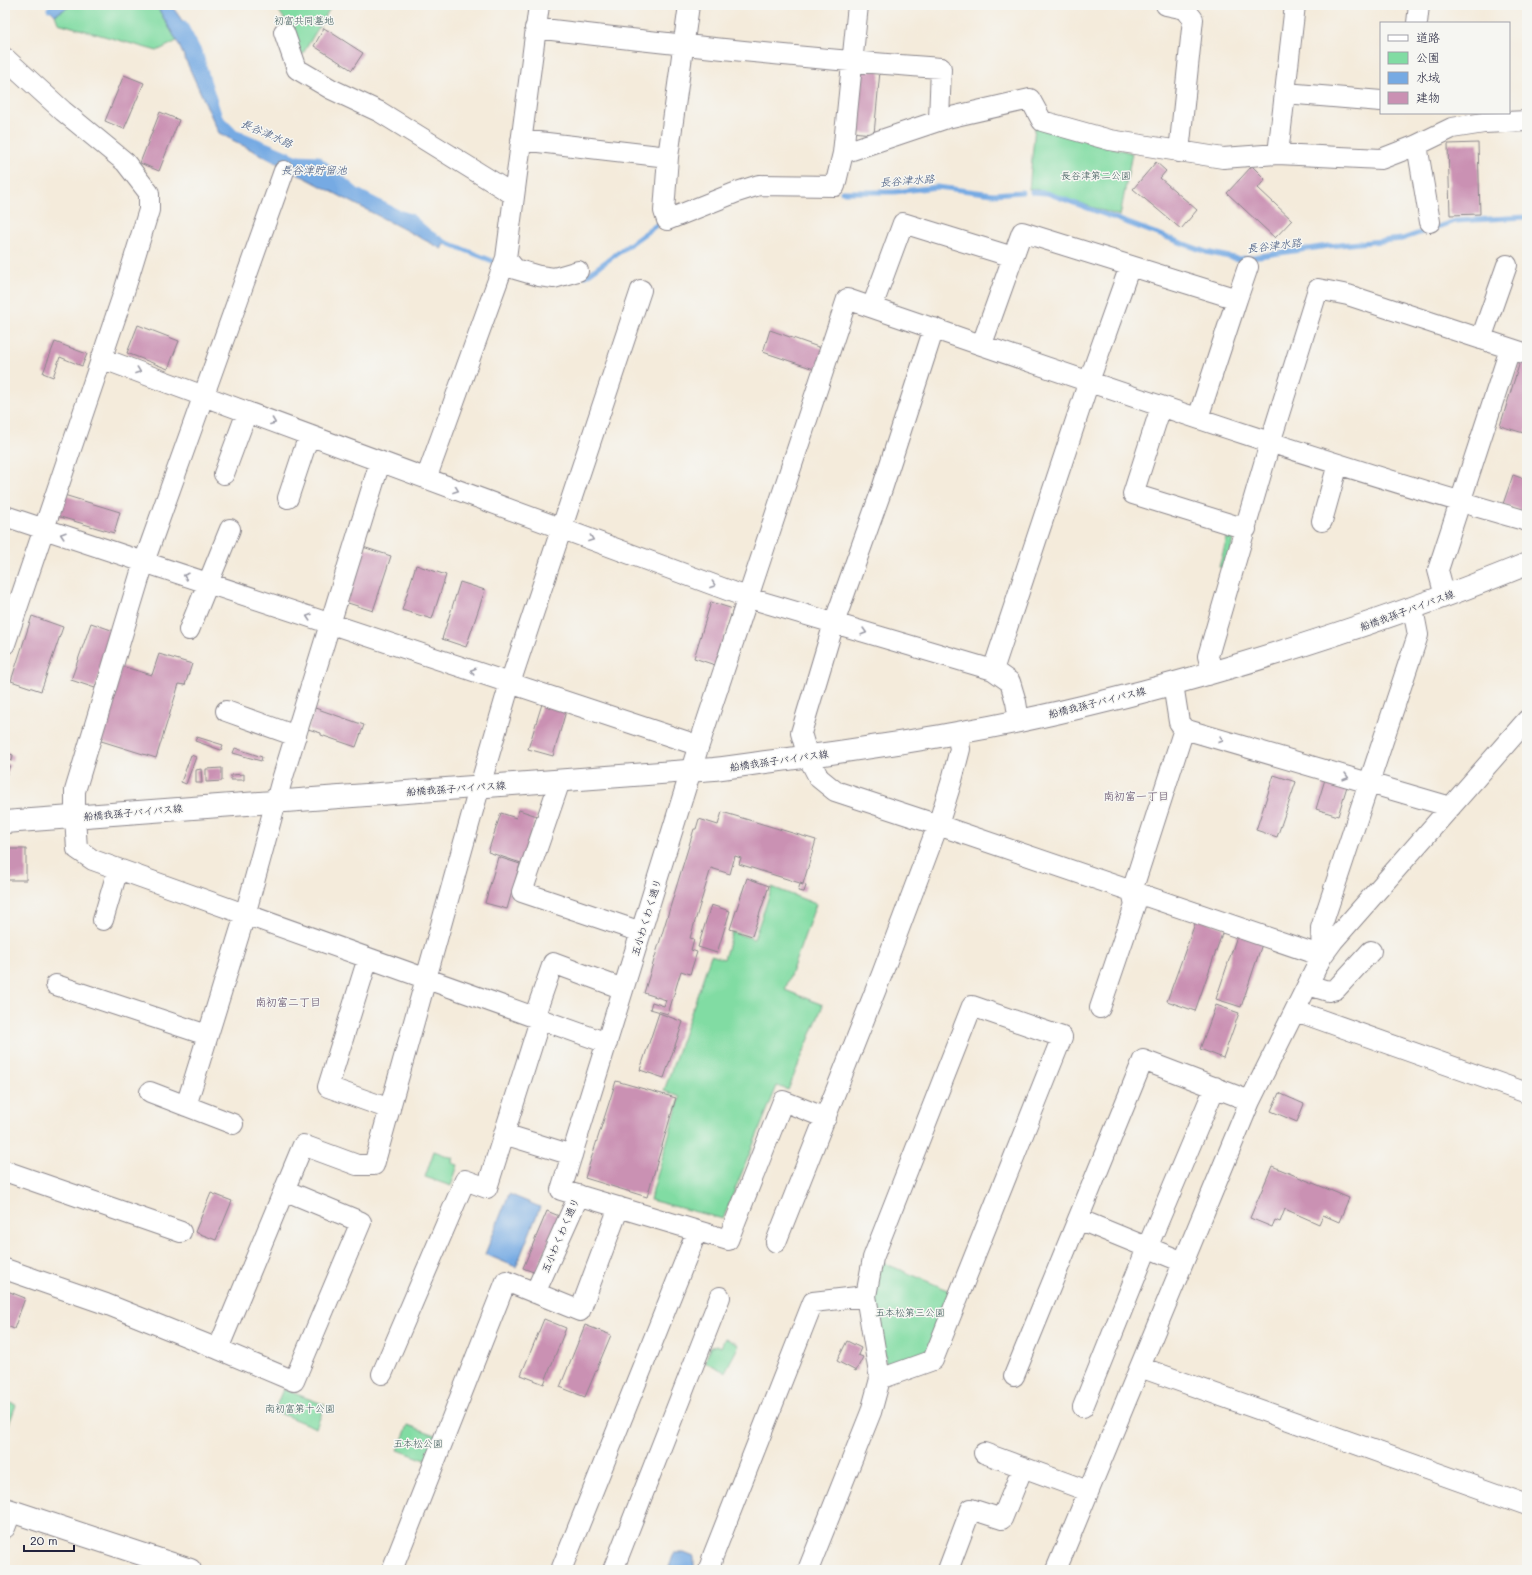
<svg xmlns="http://www.w3.org/2000/svg" width="1532" height="1575" viewBox="0 0 1532 1575" font-family="Mali,'Klee One',sans-serif">
  <rect width="100%" height="100%" fill="#f6f6f2"/>
  <filter id="ink" filterUnits="userSpaceOnUse"><feTurbulence type="fractalNoise" baseFrequency=".025" numOctaves="2"/><feDisplacementMap in="SourceGraphic" scale="8" xChannelSelector="R" yChannelSelector="G"/><feConvolveMatrix kernelMatrix="1 2 1 2 8 2 1 2 1" color-interpolation-filters="sRGB"/></filter>
  <filter id="wash" filterUnits="userSpaceOnUse"><feTurbulence type="fractalNoise" baseFrequency=".012" numOctaves="4" result="noise"/><feDisplacementMap in="SourceGraphic" scale="16" xChannelSelector="R" yChannelSelector="G"/><feGaussianBlur stdDeviation="0.9" result="paint"/><feColorMatrix in="noise" values="0 0 0 0 0 0 0 0 0 0 0 0 0 0 0 0 0 1.4 0 .05"/><feComposite in="paint" operator="in"/></filter>
  <g filter="url(#wash)">
    <rect width="100%" height="100%" fill="#f4ebdb"/>
    <path fill="#81dca3" stroke="#527f6f" d="M 72,5 L 156,5 L 177,41 L 157,51 L 58,23 L 55,15 Z
      M 275,5 L 332,5 L 302,55 L 289,26 Z
      M 1035,126 L 1132,153 L 1120,216 L 1035,189 L 1029,190 Z
      M 1229,531 L 1234,533 L 1228,569 L 1219,567 Z
      M 772,887 L 816,904 L 785,990 L 823,1005 L 788,1090 L 777,1086 L 723,1219 L 650,1200 L 680,1097 L 664,1091 L 711,955 L 724,959 L 732,932 L 754,939 Z
      M 434,1151 L 453,1158 L 452,1163 L 458,1165 L 451,1186 L 425,1177 Z
      M 879,1261 L 953,1292 L 932,1349 L 922,1357 L 888,1367 L 886,1364 L 874,1297 Z
      M 725,1338 L 739,1345 L 725,1372 L 705,1362 L 710,1348 L 717,1345 L 721,1347 Z
      M 283,1389 L 325,1405 L 316,1428 L 274,1411 Z
      M 5,1401 L 16,1405 L 5,1434 Z
      M 408,1425 L 439,1436 L 428,1461 L 398,1450 Z"/>
    <path fill="#76aae3" stroke="#4c668f" d="M 54,5 L 72,5 L 55,15 L 49,9 Z
      M 156,5 L 171,5 L 184,23 L 201,55 L 207,77 L 220,116 L 234,131 L 296,157 L 318,158 L 357,191 L 396,211 L 411,216 L 429,232 L 445,242 L 442,249 L 219,133 L 177,41 Z
      M 509,1194 L 540,1207 L 516,1267 L 485,1254 Z
      M 674,1553 L 684,1553 L 694,1557 L 694,1570 L 668,1570 Z"/>
    <g fill="none" stroke-linecap="round" stroke-linejoin="round">
      <path stroke="#76aae3" stroke-width="5" d="M 49,9 L 54,5
        M 184,23 L 201,55 L 207,77 L 220,117 L 234,131 L 296,157 L 318,158 L 357,191 L 396,211 L 411,216 L 429,232 L 445,242 L 500,264
        M 842,192 L 894,192 L 937,187 L 993,194 L 1022,192
        M 1032,192 L 1047,193 L 1206,252 L 1239,259 L 1328,246 L 1402,239 L 1455,221 L 1527,217
        M 586,276 L 658,224"/>
    </g>
    <g id="blocks">
      <path fill="#ca91b3" d="M 324,28 L 363,53 L 352,70 L 314,46 Z
        M 855,69 L 880,71 L 874,134 L 850,132 Z
        M 124,75 L 144,83 L 124,129 L 105,121 Z
        M 160,112 L 179,120 L 159,171 L 140,163 Z
        M 1478,143 L 1480,214 L 1450,215 L 1448,144 Z
        M 1156,162 L 1166,171 L 1160,178 L 1197,210 L 1181,229 L 1133,189 Z
        M 1252,166 L 1265,179 L 1258,188 L 1292,220 L 1275,238 L 1227,193 Z
        M 138,325 L 179,341 L 168,369 L 127,353 Z
        M 770,330 L 824,349 L 817,370 L 763,352 Z
        M 55,342 L 87,354 L 82,366 L 60,357 L 53,377 L 43,373 Z
        M 1520,362 L 1527,364 L 1527,434 L 1500,426 Z
        M 1513,475 L 1527,480 L 1527,512 L 1503,504 Z
        M 64,495 L 120,512 L 114,533 L 57,516 Z
        M 363,547 L 391,556 L 373,611 L 345,602 Z
        M 416,565 L 446,575 L 432,619 L 402,610 Z
        M 460,582 L 485,590 L 466,647 L 442,639 Z
        M 711,602 L 733,609 L 715,665 L 694,658 Z
        M 32,616 L 63,627 L 41,691 L 11,681 Z
        M 91,623 L 114,631 L 95,688 L 71,680 Z
        M 159,654 L 192,664 L 185,685 L 179,684 L 156,758 L 98,740 L 121,666 L 152,675 Z
        M 542,704 L 566,711 L 553,756 L 528,749 Z
        M 315,708 L 364,725 L 356,747 L 321,735 L 321,733 L 308,729 Z
        M 197,737 L 223,745 L 221,750 L 195,741 Z
        M 235,748 L 262,757 L 261,761 L 233,753 Z
        M 5,752 L 13,755 L 12,761 L 5,759 Z
        M 191,755 L 196,757 L 186,784 L 181,782 Z
        M 5,763 L 10,765 L 5,779 Z
        M 222,768 L 222,781 L 206,782 L 206,769 Z
        M 201,769 L 202,783 L 196,783 L 196,770 Z
        M 244,774 L 244,780 L 231,780 L 231,775 Z
        M 1274,775 L 1296,782 L 1277,837 L 1256,830 Z
        M 1326,776 L 1348,783 L 1338,816 L 1316,809 Z
        M 519,810 L 537,816 L 521,863 L 488,852 L 501,813 L 516,818 Z
        M 722,812 L 816,840 L 803,884 L 739,864 L 741,858 L 735,856 L 730,874 L 711,868 L 690,938 L 694,939 L 691,950 L 697,952 L 690,974 L 681,971 L 668,1014 L 650,1009 L 652,1002 L 664,1006 L 666,1000 L 644,993 L 694,829 L 696,829 L 699,819 L 718,825 Z
        M 5,849 L 26,849 L 26,880 L 5,880 Z
        M 498,857 L 520,864 L 507,909 L 485,903 Z
        M 747,878 L 769,886 L 752,936 L 730,929 Z
        M 800,884 L 806,886 L 804,892 L 798,891 Z
        M 711,905 L 730,911 L 717,953 L 698,947 Z
        M 1197,918 L 1224,928 L 1195,1011 L 1167,1001 Z
        M 1238,933 L 1263,941 L 1241,1007 L 1216,999 Z
        M 1216,1005 L 1239,1013 L 1223,1058 L 1200,1049 Z
        M 659,1013 L 683,1022 L 664,1078 L 640,1070 Z
        M 616,1081 L 676,1098 L 647,1197 L 585,1178 Z
        M 1279,1093 L 1304,1104 L 1297,1122 L 1271,1111 Z
        M 1272,1166 L 1349,1198 L 1339,1222 L 1323,1215 L 1319,1224 L 1285,1209 L 1280,1222 L 1275,1220 L 1272,1227 L 1250,1218 Z
        M 211,1193 L 232,1201 L 216,1240 L 195,1232 Z
        M 547,1211 L 559,1216 L 536,1273 L 523,1268 Z
        M 5,1290 L 25,1298 L 14,1329 L 5,1325 Z
        M 544,1319 L 566,1328 L 544,1384 L 521,1375 Z
        M 585,1325 L 611,1335 L 585,1397 L 560,1387 Z
        M 847,1341 L 861,1348 L 858,1355 L 863,1357 L 856,1371 L 837,1361 Z"/>
    </g>
  </g>
  <g filter="url(#ink)">
    <use href="#blocks" fill-opacity="0" stroke="#8b868b" stroke-width="1"/>
    <g fill="none" stroke-linecap="round" stroke-linejoin="round">
      <defs>
        <path id="minor" d="M 689,5 L 668,157 L 664,211 L 667,220 L 737,192 L 759,185 L 835,186 L 843,153 L 858,5
          M 1166,5 L 1185,9 L 1193,19 L 1179,152
          M 1417,23 L 1419,5
          M 535,28 C 670,44 805,59 941,68 L 939,120
          M 284,32 L 297,69 L 331,89 L 380,112 L 514,195
          M 5,58 L 63,111 L 125,162 L 149,193 L 149,210 L 123,295 L 5,644
          M 1285,93 L 1381,101
          M 521,140 L 668,157
          M 1417,145 L 1430,222
          M 843,153 L 947,118 L 1030,99 L 1042,121 L 1110,140 L 1223,158 L 1278,154 L 1381,159 L 1417,145 L 1452,128 L 1484,123 L 1527,121
          M 1278,154 L 1295,5
          M 284,171 L 144,562 L 75,791 L 75,817 L 77,849 L 93,860 L 607,1043
          M 506,258 L 515,269 L 539,276 L 554,278 L 578,271
          M 1237,299 L 1248,267
          M 872,307 L 903,223 L 1013,257
          M 934,328 L 882,489 L 834,623 L 801,733 L 808,757 L 819,778 L 835,791 L 938,825 L 1322,956 L 1321,928 L 1418,635 L 1413,609
          M 1481,339 L 1507,265
          M 982,344 L 1022,232 L 1237,299 L 1198,418
          M 101,358 L 749,598 L 993,670 L 1010,682 L 1016,702 L 1019,721
          M 1161,407 L 1133,494 L 1246,529
          M 224,474 L 247,412
          M 426,479 L 506,258 L 539,5
          M 288,498 L 309,435
          M 5,516 L 688,742
          M 1322,521 L 1338,464
          M 1445,596 L 1438,570 L 1510,349
          M 189,630 L 230,529
          M 993,670 L 1089,381 L 1130,266
          M 1212,672 L 1208,656 L 1270,443 L 1318,289 L 1348,295 L 1527,354
          M 1173,684 L 1179,722 L 1184,729 L 1451,807
          M 226,711 L 296,736
          M 560,781 L 522,892 L 641,932
          M 103,920 L 118,869
          M 368,958 L 328,1087 L 390,1109
          M 56,985 L 207,1035
          M 1308,985 L 1328,991 L 1336,989 L 1371,951
          M 1100,1008 L 1135,905 L 1132,891 L 1184,729
          M 1296,1011 L 1527,1093
          M 150,1092 L 233,1124
          M 186,1106 L 245,915 L 281,783 L 380,462
          M 826,1118 L 783,1101 L 728,1240 L 561,1190 L 697,751 L 847,299 C 1073,376 1298,456 1527,521
          M 504,1134 L 572,1155
          M 5,1171 L 181,1232
          M 284,1190 L 361,1222 L 294,1381 L 218,1349 L 303,1145 L 357,1165 L 374,1165 L 475,803 L 510,683 L 641,290
          M 1078,1219 L 1183,1262
          M 776,1242 L 882,974 L 938,825 L 952,780 L 960,749 L 957,733
          M 5,1269 L 106,1304 L 218,1349
          M 535,1293 L 579,1195
          M 866,1296 L 880,1379
          M 1140,1367 L 1527,1505
          M 382,1374 L 465,1180 L 487,1188 L 540,1020 L 536,1012 L 553,963 L 623,989
          M 1014,1376 L 1143,1060 L 1250,1101
          M 1083,1407 L 1147,1248 L 1215,1087
          M 984,1453 L 1088,1491
          M 5,1528 L 11,1512
          M 392,1570 L 506,1281 L 580,1311 L 619,1207
          M 561,1570 L 697,1231
          M 613,1570 L 720,1297
          M 709,1570 L 713,1556 L 813,1302 L 866,1296 L 873,1258 L 972,1006 L 1062,1037 L 933,1360 L 880,1379 L 871,1412 L 808,1570
          M 948,1570 L 971,1509 L 1002,1519 L 1023,1467
          M 1056,1570 L 1250,1101 L 1322,956 L 1333,941 L 1527,720"/>
        <path id="tertiary" d="M 5,822 L 714,769 C 795,758 876,748 957,733 C 1048,717 1139,694 1228,668 C 1329,638 1429,604 1527,564
          M 5,1509 L 190,1570"/>
      </defs>
      <use href="#minor" stroke="#8b868b" stroke-width="22"/>
      <use href="#tertiary" stroke="#8b868b" stroke-width="24"/>
      <use href="#minor" stroke="#fff" stroke-width="20"/>
      <use href="#tertiary" stroke="#fff" stroke-width="22"/>
    </g>
    <defs><path id="oneway-chevron" d="M-2-3.5L2.5 0L-2 3.5" fill="none" stroke-width="1.6" stroke-linecap="round" stroke-linejoin="round"/></defs>
    <g stroke="#9c9ca7">
      <use href="#oneway-chevron" transform="translate(138 371) rotate(20)"/>
      <use href="#oneway-chevron" transform="translate(273 422) rotate(21)"/>
      <use href="#oneway-chevron" transform="translate(456 490) rotate(20)"/>
      <use href="#oneway-chevron" transform="translate(63 535) rotate(-162)"/>
      <use href="#oneway-chevron" transform="translate(591 539) rotate(20)"/>
      <use href="#oneway-chevron" transform="translate(186 576) rotate(-162)"/>
      <use href="#oneway-chevron" transform="translate(713 585) rotate(20)"/>
      <use href="#oneway-chevron" transform="translate(309 617) rotate(-162)"/>
      <use href="#oneway-chevron" transform="translate(864 632) rotate(16)"/>
      <use href="#oneway-chevron" transform="translate(473 671) rotate(-162)"/>
      <use href="#oneway-chevron" transform="translate(1221 740) rotate(16)"/>
      <use href="#oneway-chevron" transform="translate(1346 777) rotate(16)"/>
    </g>
  </g>
  <g text-anchor="middle" dominant-baseline="central" stroke-width="3" stroke-linejoin="round" paint-order="stroke">
    <g font-size="10" fill="#3e5a5a" stroke="#f6f6f2">
      <text x="304" y="20">初富共同墓地</text>
      <text x="1096" y="175">長谷津第二公園</text>
      <text x="910" y="1312">五本松第三公園</text>
      <text x="300" y="1408">南初富第十公園</text>
      <text x="418" y="1443">五本松公園</text>
    </g>
    <g font-size="10" fill="#22223b" stroke="#f6f6f2">
      <text transform="translate(1407 610) rotate(-20)">船橋我孫子バイパス線</text>
      <text transform="translate(1097 702) rotate(-14)">船橋我孫子バイパス線</text>
      <text transform="translate(779 760) rotate(-8)">船橋我孫子バイパス線</text>
      <text transform="translate(456 788) rotate(-4)">船橋我孫子バイパス線</text>
      <text transform="translate(133 812) rotate(-5)">船橋我孫子バイパス線</text>
      <text transform="translate(646 917) rotate(-73)">五小わくわく通り</text>
      <text transform="translate(560 1235) rotate(-67)">五小わくわく通り</text>
    </g>
    <g font-size="11" font-style="italic" fill="#44587e" stroke="#f6f6f2">
      <text transform="translate(267 133) rotate(24)">長谷津水路</text>
      <text x="314" y="169">長谷津貯留池</text>
      <text transform="translate(907 180) rotate(-4)">長谷津水路</text>
      <text transform="translate(1274 245) rotate(-7)">長谷津水路</text>
    </g>
    <g font-size="11" fill="#5d4965" stroke="#f6f6f2">
      <text x="1136" y="795">南初富一丁目</text>
      <text x="288" y="1001">南初富二丁目</text>
    </g>
  </g>
  <rect width="1532" height="1575" fill="none" stroke="#f6f6f2" stroke-width="20"/>
  <rect x="1380" y="22" width="130" height="92" fill="#f6f6f2" stroke="#a1a1a9"/>
  <rect x="1388" y="35" width="20" height="6" fill="#ffffff" stroke="#a1a1a9"/>
  <text x="1416" y="42" font-size="12" fill="#22223b">道路</text>
  <rect x="1388" y="52" width="20" height="12" fill="#81dca3" stroke="#a1a1a9"/>
  <text x="1416" y="62" font-size="12" fill="#22223b">公園</text>
  <rect x="1388" y="72" width="20" height="12" fill="#76aae3" stroke="#a1a1a9"/>
  <text x="1416" y="82" font-size="12" fill="#22223b">水域</text>
  <rect x="1388" y="92" width="20" height="12" fill="#ca91b3" stroke="#a1a1a9"/>
  <text x="1416" y="102" font-size="12" fill="#22223b">建物</text>
  <path d="M24 1545v6h50v-6" fill="none" stroke="#22223b" stroke-width="2"/>
  <text x="30" y="1545" font-size="12" fill="#22223b" stroke="#f6f6f2" stroke-width="3" paint-order="stroke">20 m</text>
</svg>
